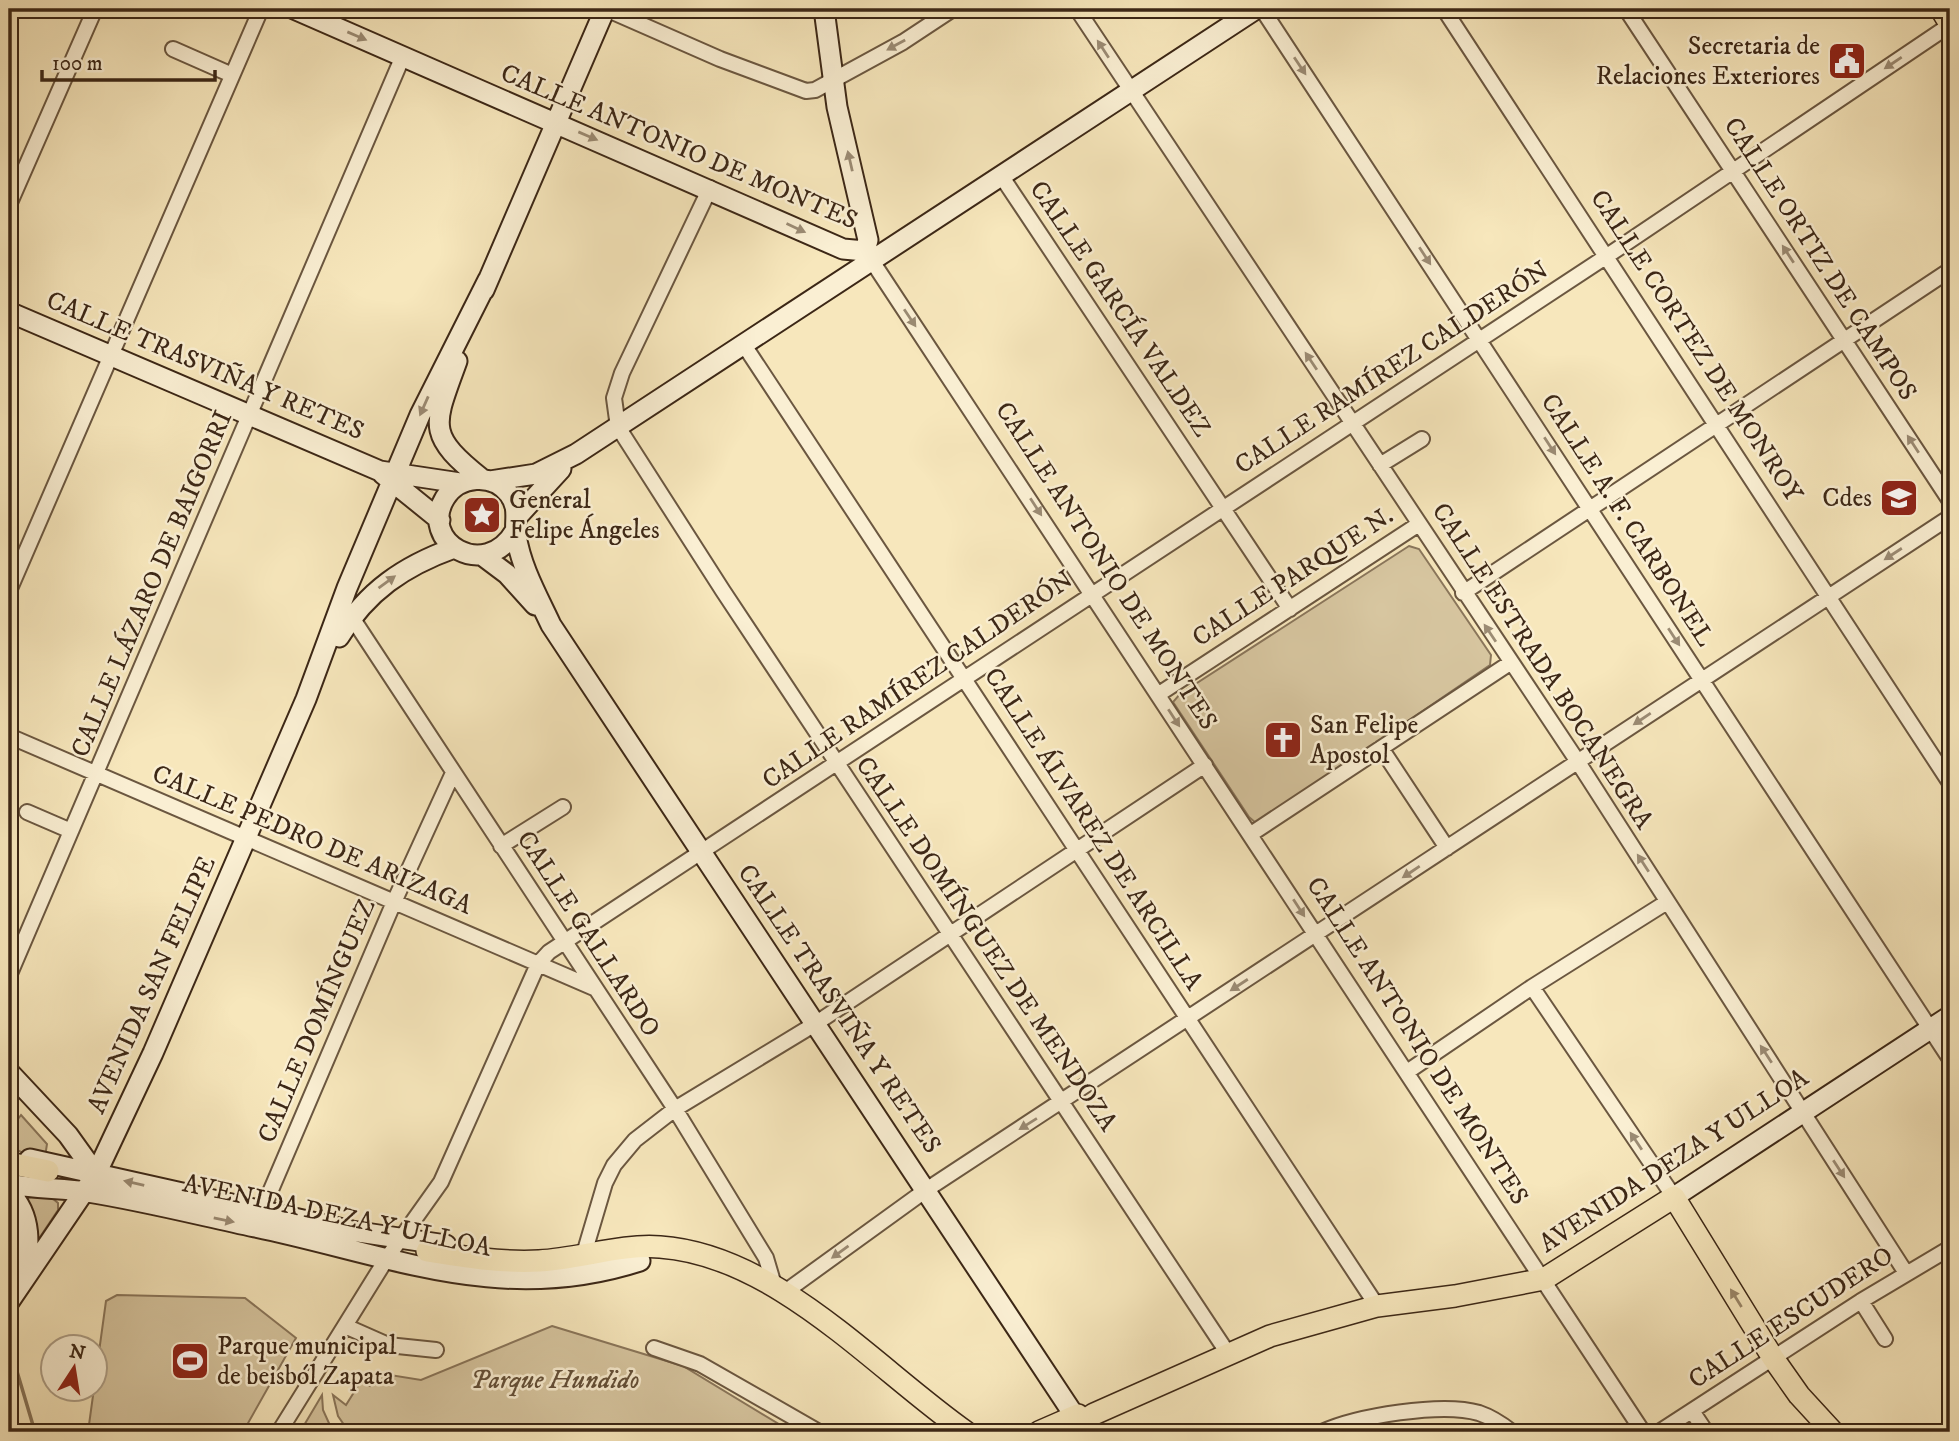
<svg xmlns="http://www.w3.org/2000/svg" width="1959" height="1441" viewBox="0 0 1959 1441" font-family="'IM FELL DW Pica',serif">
  <rect width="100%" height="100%" fill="#f7e7bc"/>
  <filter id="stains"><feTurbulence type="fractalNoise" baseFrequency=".00286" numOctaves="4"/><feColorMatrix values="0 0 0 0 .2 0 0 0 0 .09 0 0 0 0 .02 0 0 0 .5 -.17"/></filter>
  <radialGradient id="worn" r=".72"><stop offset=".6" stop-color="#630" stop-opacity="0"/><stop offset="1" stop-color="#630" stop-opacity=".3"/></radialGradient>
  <path fill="#d7c6a0" stroke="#8a765b" stroke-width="2" d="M 1409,546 L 1419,549 L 1491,655 L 1490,665 L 1257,824 L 1249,817 L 1173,702 L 1180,694 Z
    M 21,1115 L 47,1144 L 45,1157 L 31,1157 L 9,1146 L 9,1131 Z
    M 13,1192 L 52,1198 L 58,1203 L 58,1210 L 38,1240 L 33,1241 Z
    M 9,1212 C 22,1238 26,1245 9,1270 Z
    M 117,1295 L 245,1298 L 296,1338 L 243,1432 L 88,1432 L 106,1301 Z
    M 552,1326 L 683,1366 L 792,1432 L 349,1432 L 338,1416 L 333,1395 L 346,1405 L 361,1381 L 370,1386 L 378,1373 L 421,1380 Z
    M 322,1395 L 323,1410 L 333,1432 L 300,1432 Z"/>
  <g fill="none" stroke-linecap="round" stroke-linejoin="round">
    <path stroke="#867358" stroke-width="3.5" d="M 13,1358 L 35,1432"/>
    <defs>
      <path id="street" d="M 606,9 L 720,59 L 806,91 L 815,90 L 903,42 L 953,9
        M 1077,9 L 1578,762 L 1906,1273
        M 1262,9 L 1950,1059
        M 1444,9 L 1950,783
        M 1626,9 L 1950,501
        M 173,49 L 232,75
        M 1002,177 L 1290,609
        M 710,188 L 622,373 L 614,398 L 618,427 L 723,591 L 1227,1352
        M 9,205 L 95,9
        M 872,261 L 1643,1432
        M 744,345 L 1377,1306
        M 1380,465 L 1422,439
        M 9,591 L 261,9
        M 1463,593 L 1950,270
        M 351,616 L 675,1109 L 766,1258 L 774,1285
        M 1159,694 L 1419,524
        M 9,736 L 594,988
        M 1381,748 L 1447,848
        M 27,812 L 71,831
        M 1251,834 L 1510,663
        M 501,846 L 563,807
        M 9,976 L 403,56
        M 1532,987 L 1674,1197
        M 1407,1072 L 1532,987 L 1667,902
        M 262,1211 L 394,902 L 453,773
        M 586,1247 L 605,1183 L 614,1165 L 635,1140 L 675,1109 L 815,1024 L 1205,765
        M 785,1292 L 926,1190 L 1950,517
        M 1861,1301 L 1885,1339
        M 345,1326 L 388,1345 L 436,1350
        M 654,1348 L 700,1364 L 819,1432
        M 1692,1411 L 1706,1432
        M 279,1432 L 387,1258 L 441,1182 L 538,964 L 549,952 L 1607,256 L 1950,25
        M 1322,1432 C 1357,1416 1442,1402 1479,1413 C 1491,1417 1503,1425 1512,1432
        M 1659,1432 L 1861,1301 L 1950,1248"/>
      <path id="secondary" d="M 294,9 L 843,249 L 865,251
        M 824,9 L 837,107 L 868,240 L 865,251
        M 484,290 L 605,9
        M 9,312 L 380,471 L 460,483
        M 457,361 C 434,425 425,434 482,479
        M 383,474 L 440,520
        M 490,481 L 536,474 L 576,454 L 1256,9
        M 517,517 L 561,469
        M 515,531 C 485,582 418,542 445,498 C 459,475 493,473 509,494 C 520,508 514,520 516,535 C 521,567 537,595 551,625 L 1074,1415
        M 483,556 L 507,574 L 535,605
        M 339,637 C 367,591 404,566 454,548
        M 9,1072 L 68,1135 L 96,1174
        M 30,1159 L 352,1231 L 446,1245
        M 9,1184 C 35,1189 62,1188 88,1192 C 144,1201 199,1215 255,1227 C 390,1255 501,1306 640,1261
        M 9,1192 C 33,1216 29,1246 25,1277
        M 1674,1197 L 1950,1016
        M 9,1302 L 96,1174 L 153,1053 L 306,699 L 347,588 L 420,415 L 488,280"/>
      <path id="primary" d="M 1941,9 L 1950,24
        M 9,1163 L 48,1171
        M 427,1251 C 464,1257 501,1263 539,1261 C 579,1259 620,1244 660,1247 C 776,1255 875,1368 966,1432
        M 1039,1432 L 1078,1415
        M 1067,1432 L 1094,1414 L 1270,1336 L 1377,1306 L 1455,1296 L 1544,1279 L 1674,1197 L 1773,1358 L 1799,1395 L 1833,1432"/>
    </defs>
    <use href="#street" stroke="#6b5740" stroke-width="18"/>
    <use href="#secondary" stroke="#3c2716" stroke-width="23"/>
    <use href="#primary" stroke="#3c2716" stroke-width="24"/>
    <use href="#street" stroke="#faefd3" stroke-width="14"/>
    <use href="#secondary" stroke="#faefd3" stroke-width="19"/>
    <use href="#primary" stroke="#f7e7bc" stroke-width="21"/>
  </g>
  <defs><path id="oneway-solid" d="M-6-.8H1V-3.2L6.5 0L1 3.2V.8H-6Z" transform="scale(1.75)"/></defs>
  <g fill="#9b8b74">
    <use href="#oneway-solid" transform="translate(357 36) rotate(23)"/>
    <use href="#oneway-solid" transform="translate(896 45) rotate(151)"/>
    <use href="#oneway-solid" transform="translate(1103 49) rotate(-123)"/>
    <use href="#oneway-solid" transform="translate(1893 63) rotate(146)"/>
    <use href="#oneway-solid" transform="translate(1300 66) rotate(56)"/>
    <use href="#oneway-solid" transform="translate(588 136) rotate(23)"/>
    <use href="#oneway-solid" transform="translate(850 161) rotate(-103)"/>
    <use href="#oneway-solid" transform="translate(796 228) rotate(25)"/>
    <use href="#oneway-solid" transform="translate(1788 254) rotate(-123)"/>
    <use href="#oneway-solid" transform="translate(1425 256) rotate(57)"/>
    <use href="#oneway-solid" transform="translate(910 318) rotate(56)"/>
    <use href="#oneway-solid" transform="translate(1311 361) rotate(-124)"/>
    <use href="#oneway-solid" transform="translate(424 406) rotate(114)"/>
    <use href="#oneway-solid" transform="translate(1913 444) rotate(-123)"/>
    <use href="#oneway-solid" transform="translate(1550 446) rotate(57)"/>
    <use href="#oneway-solid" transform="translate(1036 507) rotate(57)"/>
    <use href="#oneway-solid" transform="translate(1893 554) rotate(147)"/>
    <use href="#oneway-solid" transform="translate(387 582) rotate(-36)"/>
    <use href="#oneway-solid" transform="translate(1490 633) rotate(-124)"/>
    <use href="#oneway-solid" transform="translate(1674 637) rotate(57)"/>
    <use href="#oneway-solid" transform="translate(1174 718) rotate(57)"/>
    <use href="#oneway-solid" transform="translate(1642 719) rotate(146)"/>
    <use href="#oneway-solid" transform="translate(1643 863) rotate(-123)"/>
    <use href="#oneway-solid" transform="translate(1411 872) rotate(146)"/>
    <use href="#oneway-solid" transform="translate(1299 908) rotate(57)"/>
    <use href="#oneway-solid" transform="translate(1239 985) rotate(147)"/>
    <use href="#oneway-solid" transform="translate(1766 1054) rotate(-123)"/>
    <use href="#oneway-solid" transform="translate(1028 1124) rotate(148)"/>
    <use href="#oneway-solid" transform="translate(1636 1141) rotate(-124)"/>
    <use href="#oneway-solid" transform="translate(1839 1169) rotate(57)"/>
    <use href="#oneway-solid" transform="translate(134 1183) rotate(-167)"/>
    <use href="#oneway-solid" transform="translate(224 1220) rotate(12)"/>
    <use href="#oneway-solid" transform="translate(840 1252) rotate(144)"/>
  </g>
  <use fill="#9a8769" href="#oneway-solid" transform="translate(1736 1298) rotate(-122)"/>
  <defs>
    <symbol id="civic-square" viewBox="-11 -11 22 22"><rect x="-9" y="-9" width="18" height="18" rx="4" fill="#8f2418" stroke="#faefd3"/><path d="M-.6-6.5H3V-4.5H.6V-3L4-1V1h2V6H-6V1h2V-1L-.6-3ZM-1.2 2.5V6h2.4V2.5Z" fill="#fff"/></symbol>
    <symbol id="university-square" viewBox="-11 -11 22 22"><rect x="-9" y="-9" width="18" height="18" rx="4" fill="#8f2418" stroke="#faefd3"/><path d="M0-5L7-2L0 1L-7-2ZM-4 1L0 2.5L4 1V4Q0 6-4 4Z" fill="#fff"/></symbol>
    <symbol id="sight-square" viewBox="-11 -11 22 22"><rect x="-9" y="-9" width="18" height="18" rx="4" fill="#8f2418" stroke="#faefd3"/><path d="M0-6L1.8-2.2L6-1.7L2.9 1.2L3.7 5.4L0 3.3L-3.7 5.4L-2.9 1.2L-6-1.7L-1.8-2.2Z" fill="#fff"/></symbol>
    <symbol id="church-square" viewBox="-11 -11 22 22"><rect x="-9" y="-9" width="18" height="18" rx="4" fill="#8f2418" stroke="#faefd3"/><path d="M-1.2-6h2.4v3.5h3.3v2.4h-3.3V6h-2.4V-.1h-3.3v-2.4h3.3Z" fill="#fff"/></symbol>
    <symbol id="stadium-square" viewBox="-11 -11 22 22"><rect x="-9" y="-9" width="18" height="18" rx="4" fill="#8f2418" stroke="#faefd3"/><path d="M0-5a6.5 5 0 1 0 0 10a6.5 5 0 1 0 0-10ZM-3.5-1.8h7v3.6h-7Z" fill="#fff"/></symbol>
  </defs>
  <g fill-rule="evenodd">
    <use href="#civic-square" x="1825" y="39" width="44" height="44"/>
    <use href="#university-square" x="1877" y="476" width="44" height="44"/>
    <use href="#sight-square" x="460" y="493" width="44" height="44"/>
    <use href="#church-square" x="1261" y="718" width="44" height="44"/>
    <use href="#stadium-square" x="168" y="1339" width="44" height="44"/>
  </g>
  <g text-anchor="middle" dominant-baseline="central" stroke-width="5" stroke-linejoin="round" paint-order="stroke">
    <g font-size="26" fill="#3c2716" stroke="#faefd3" text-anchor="start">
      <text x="1820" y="46" text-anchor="end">Secretaria de<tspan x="1820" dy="30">Relaciones Exteriores</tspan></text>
      <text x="1872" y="498" text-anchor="end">Cdes</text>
      <text x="509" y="500">General<tspan x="509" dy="30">Felipe Ángeles</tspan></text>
      <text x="1310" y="725">San Felipe<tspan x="1310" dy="30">Apostol</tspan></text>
      <text x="217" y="1346">Parque municipal<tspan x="217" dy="30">de beisból Zapata</tspan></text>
    </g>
    <g font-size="26" fill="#3c2716" stroke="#faefd3">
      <text transform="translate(679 147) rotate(23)">CALLE ANTONIO DE MONTES</text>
      <text transform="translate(1820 259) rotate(57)">CALLE ORTIZ DE CAMPOS</text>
      <text transform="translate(1120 309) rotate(56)">CALLE GARCÍA VALDEZ</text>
      <text transform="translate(1696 346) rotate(57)">CALLE CORTEZ DE MONROY</text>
      <text transform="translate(205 366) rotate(23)">CALLE TRASVIÑA Y RETES</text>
      <text transform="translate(1392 368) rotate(-33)">CALLE RAMÍREZ CALDERÓN</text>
      <text transform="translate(1627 520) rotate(57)">CALLE A. F. CARBONEL</text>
      <text transform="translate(1106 566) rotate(57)">CALLE ANTONIO DE MONTES</text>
      <text transform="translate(1293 577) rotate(-33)">CALLE PARQUE N.</text>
      <text transform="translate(152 584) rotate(-67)">CALLE LÁZARO DE BAIGORRI</text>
      <text transform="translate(1542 666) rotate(57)">CALLE ESTRADA BOCANEGRA</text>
      <text transform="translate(918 680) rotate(-34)">CALLE RAMÍREZ CALDERÓN</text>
      <text transform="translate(1093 829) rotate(57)">CALLE ÁLVAREZ DE ARCILLA</text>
      <text transform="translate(312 840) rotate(23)">CALLE PEDRO DE ARIZAGA</text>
      <text transform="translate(588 934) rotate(57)">CALLE GALLARDO</text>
      <text transform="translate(986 944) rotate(56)">CALLE DOMÍNGUEZ DE MENDOZA</text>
      <text transform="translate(152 985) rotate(-66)">AVENIDA SAN FELIPE</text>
      <text transform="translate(839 1009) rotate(56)">CALLE TRASVIÑA Y RETES</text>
      <text transform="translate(317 1021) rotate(-67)">CALLE DOMÍNGUEZ</text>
      <text transform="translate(1417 1041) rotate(57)">CALLE ANTONIO DE MONTES</text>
      <text transform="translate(1674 1161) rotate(-33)">AVENIDA DEZA Y ULLOA</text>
      <text transform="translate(337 1216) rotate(12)">AVENIDA DEZA Y ULLOA</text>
      <text transform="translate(1791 1318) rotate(-33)">CALLE ESCUDERO</text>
    </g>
    <g font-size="26" font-style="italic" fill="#634f38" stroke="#faefd3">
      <text x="555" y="1380">Parque Hundido</text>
    </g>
  </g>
  <rect width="1959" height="1441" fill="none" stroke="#f7e7bc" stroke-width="35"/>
  <rect x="10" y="10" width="1938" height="1420" fill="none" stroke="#3c2716" stroke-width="3.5"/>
  <rect x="18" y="18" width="1924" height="1406" fill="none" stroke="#3c2716" stroke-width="2"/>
  <g transform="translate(74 1368) rotate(12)"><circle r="33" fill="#faefd3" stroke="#ae9f87" stroke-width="2"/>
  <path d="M0-5L12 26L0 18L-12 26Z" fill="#8f2418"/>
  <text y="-10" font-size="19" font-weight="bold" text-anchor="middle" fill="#3c2716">N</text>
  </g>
  <path d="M42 70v10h173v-10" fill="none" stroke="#3c2716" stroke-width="3.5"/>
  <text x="52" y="70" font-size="21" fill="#3c2716" stroke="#faefd3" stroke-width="5" paint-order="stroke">100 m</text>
  <rect width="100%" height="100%" filter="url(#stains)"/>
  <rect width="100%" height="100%" fill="url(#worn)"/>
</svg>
